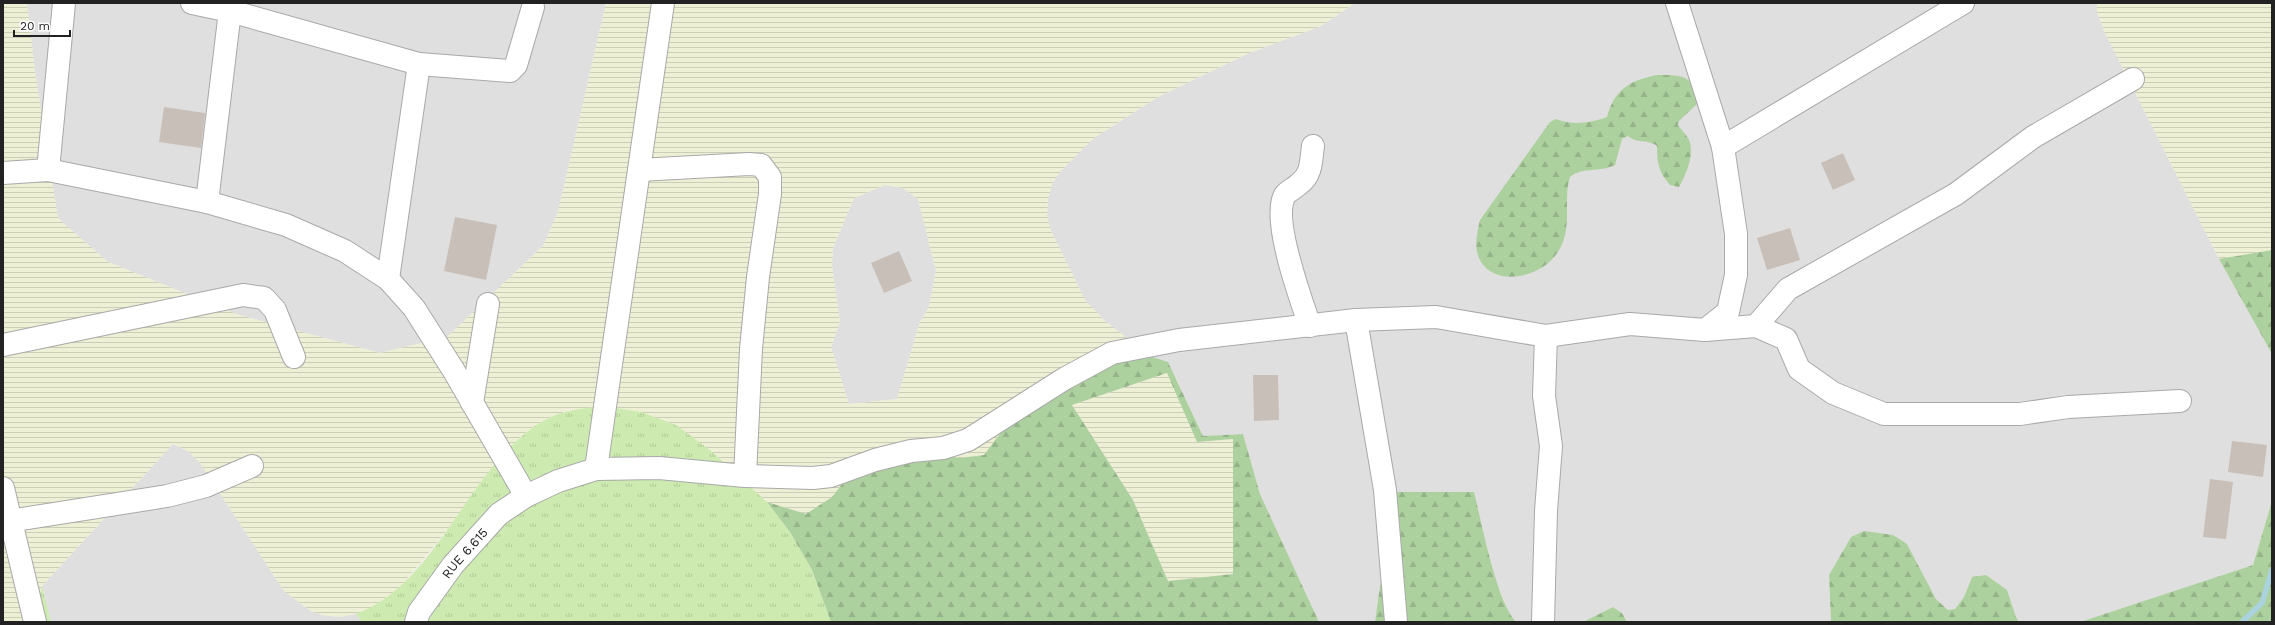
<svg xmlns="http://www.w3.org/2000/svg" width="2275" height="625" viewBox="0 0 2275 625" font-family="'Work Sans',sans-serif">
  <defs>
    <pattern id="farmland-rules" width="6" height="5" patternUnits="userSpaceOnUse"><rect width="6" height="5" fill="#eef0d5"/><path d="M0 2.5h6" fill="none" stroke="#ccceb7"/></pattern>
    <pattern id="grass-tufts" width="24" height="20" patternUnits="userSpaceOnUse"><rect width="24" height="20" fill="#cdebb0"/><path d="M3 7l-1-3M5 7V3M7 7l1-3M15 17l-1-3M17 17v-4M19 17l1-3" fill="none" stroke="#b0c997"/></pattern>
    <pattern id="forest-firs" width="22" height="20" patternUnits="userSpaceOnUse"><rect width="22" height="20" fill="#add19e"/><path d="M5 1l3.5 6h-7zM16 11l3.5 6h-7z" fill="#95b388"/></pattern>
  </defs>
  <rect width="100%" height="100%" fill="#f2efe9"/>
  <path fill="#e0dfdf" d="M 27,3 L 606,3 L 558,212 L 543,246 L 447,337 L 380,353 L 239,315 L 108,262 L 57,218 L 35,72 Z
    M 1355,3 L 2097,3 L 2097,12 L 2104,31 L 2219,259 L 2272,354 L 2272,501 L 2253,565 L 2080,622 L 2019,622 L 2016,617 L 2007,590 L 1972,577 L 1964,597 L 1955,609 L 1948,610 L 1936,599 L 1907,544 L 1851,537 L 1829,575 L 1831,622 L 1627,622 L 1622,613 L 1613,607 L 1583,622 L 1516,622 L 1510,615 L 1498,586 L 1393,492 L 1375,622 L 1319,622 L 1260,494 L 1243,434 L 1203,436 L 1177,380 L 1105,321 L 1085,300 L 1051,231 L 1047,216 L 1048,199 L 1052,184 L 1060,172 L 1078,152 L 1094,138 L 1158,97 L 1247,54 L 1321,26 Z
    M 885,185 L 903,188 L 918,199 L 936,271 L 929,307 L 920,322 L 897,399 L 849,404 L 831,347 L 840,322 L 832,266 L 833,248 L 854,198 Z
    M 173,444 L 188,451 L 200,463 L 284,591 L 311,611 L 322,615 L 339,617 L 356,614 L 362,622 L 51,622 L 42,586 Z"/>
  <path fill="url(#farmland-rules)" fill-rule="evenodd" d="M 3,3 L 27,3 L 35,72 L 58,218 L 108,262 L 239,315 L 380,353 L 447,337 L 543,246 L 558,212 L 606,3 L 1355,3 L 1321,26 L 1247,54 L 1158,97 L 1094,138 L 1060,172 L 1052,184 L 1048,199 L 1047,216 L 1051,231 L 1085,300 L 1105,321 L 1131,341 L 1002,431 L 984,455 L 960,458 L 929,454 L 849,475 L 832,497 L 806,514 L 767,502 L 710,450 L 572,409 L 544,420 L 521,436 L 436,544 L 399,588 L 371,608 L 356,614 L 339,617 L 322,615 L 311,611 L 284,591 L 200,463 L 188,451 L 173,444 L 42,586 L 33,622 L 3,622 ZM 885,185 L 903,188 L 918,199 L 936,271 L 929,307 L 920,322 L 897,399 L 849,404 L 831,347 L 840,322 L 832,266 L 833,248 L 854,198 Z
    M 2097,3 L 2272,3 L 2272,250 L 2219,259 L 2104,31 L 2097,12 Z
    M 1168,373 L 1197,442 L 1233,439 L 1233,574 L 1168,581 L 1133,500 L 1072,405 Z"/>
  <path fill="url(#grass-tufts)" d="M 604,406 L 641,412 L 676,425 L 710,450 L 767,502 L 790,532 L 812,570 L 831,622 L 362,622 L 356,614 C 440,582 468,465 543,421 C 562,410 583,408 604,406 Z
    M 42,586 L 51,622 L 33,622 Z"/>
  <path fill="url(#forest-firs)" fill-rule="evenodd" d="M 1657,75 C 1678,75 1688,74 1699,93 L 1697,104 L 1679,121 L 1678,125 C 1681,130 1687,135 1689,140 C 1695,154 1686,175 1679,187 L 1670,185 C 1659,173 1657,163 1657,146 C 1649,139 1636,144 1628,136 L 1622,139 L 1615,165 C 1600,173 1583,166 1570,177 C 1562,202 1575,231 1555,256 C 1539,277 1497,287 1481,262 C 1473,249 1477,233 1480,220 L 1550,122 L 1556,119 C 1573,126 1590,123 1607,117 C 1614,90 1630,80 1657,75 Z
    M 2272,250 L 2272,354 L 2219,259 Z
    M 1149,356 L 1168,362 L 1203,436 L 1243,434 L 1260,494 L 1319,622 L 831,622 L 812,570 L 790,532 L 767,502 L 806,514 L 832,497 L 849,475 L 929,454 L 960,458 L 984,455 L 1002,431 L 1075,370 ZM 1167,373 L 1197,442 L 1233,439 L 1233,574 L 1168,581 L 1133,500 L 1072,405 Z
    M 1393,492 L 1474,492 C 1482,524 1496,600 1516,622 L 1375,622 Z
    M 2272,501 L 2272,622 L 2080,622 L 2253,565 Z
    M 1864,531 L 1893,535 L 1907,544 L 1936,599 L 1948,610 L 1955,609 L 1964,597 L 1972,577 L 1986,575 L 2007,590 L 2016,617 L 2019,622 L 1831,622 L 1829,575 L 1851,537 Z
    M 1613,607 L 1622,613 L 1627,622 L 1583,622 Z"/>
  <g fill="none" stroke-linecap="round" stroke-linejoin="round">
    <path stroke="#aad3df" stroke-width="5.5" d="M 2242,622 L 2262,603 L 2272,570"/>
  </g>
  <path fill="#c7bfb8" d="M 164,107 L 205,113 L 201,148 L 159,142 Z
    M 1843,153 L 1855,180 L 1833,190 L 1821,163 Z
    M 455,217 L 497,225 L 486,280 L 444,271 Z
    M 1790,228 L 1800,260 L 1767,270 L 1757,238 Z
    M 899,251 L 912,281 L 884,293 L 871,263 Z
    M 1253,375 L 1278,375 L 1279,420 L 1254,421 Z
    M 2232,441 L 2267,445 L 2263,477 L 2228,472 Z
    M 2210,479 L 2233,482 L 2226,539 L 2203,537 Z"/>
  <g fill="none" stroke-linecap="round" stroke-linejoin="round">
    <defs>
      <g id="minor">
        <path d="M 192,3 L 230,11 L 419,64 L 510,71 L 516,65 L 533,7"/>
        <path d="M 1723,147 L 1963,3"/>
        <path d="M 48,170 L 64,3"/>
        <path d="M 639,170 L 749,164 L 761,165 L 770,177 L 770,194 L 758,277 L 751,349 L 745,476"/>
        <path d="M 3,173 L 48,170 L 207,202 L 286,225 L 345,251 L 388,279 L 414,308 L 454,371 L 526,496"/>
        <path d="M 207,202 L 230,11"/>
        <path d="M 388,279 L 419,64"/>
        <path d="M 1356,320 L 1385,490 L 1396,622"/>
        <path d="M 1310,326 C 1301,300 1271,218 1285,195 C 1288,191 1295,188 1299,184 C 1312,175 1311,160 1313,146"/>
        <path d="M 1756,326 L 1788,289 L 1956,194 L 2033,137 L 2133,79"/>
        <path d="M 1705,330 L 1756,326 L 1786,339 L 1799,369 L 1833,393 L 1884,414 L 2020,414 L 2068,407 L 2180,401"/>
        <path d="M 3,345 L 243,295 L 264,298 L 275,310 L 294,357"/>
        <path d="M 472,403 L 488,304"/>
        <path d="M 596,469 L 663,3"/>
        <path d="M 3,488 L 35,622"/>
        <path d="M 3,522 L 167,496 L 206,486 L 252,466"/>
        <path id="s1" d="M 416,622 L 419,612 L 453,565 L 499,514 L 526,496 L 558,481 L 596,469 L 659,468 L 745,476 L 813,478 L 831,476 L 875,460 L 911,451 L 943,448 L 968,440 L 1064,379 L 1112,353 L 1179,340 L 1356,320 L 1436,317 L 1546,336 L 1630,324 L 1705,330 L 1728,312 L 1736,275 L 1736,234 L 1723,147 L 1677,3"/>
        <path d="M 1543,622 L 1546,511 L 1551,446 L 1544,396 L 1546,336"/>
      </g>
    </defs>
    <use href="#minor" stroke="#a9a9a9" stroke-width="24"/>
    <use href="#minor" stroke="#fff" stroke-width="22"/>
  </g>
  <g text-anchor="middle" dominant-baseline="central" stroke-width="3" stroke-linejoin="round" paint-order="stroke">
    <g font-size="13" fill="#222" stroke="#fff">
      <text stroke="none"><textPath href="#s1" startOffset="85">RUE 6.615</textPath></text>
    </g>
  </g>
  <rect width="2275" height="625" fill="none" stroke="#222222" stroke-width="8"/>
  <path d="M14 30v6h56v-6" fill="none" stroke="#222222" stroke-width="2"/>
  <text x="20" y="30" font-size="12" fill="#222222" stroke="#ffffff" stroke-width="3" paint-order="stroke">20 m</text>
</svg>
